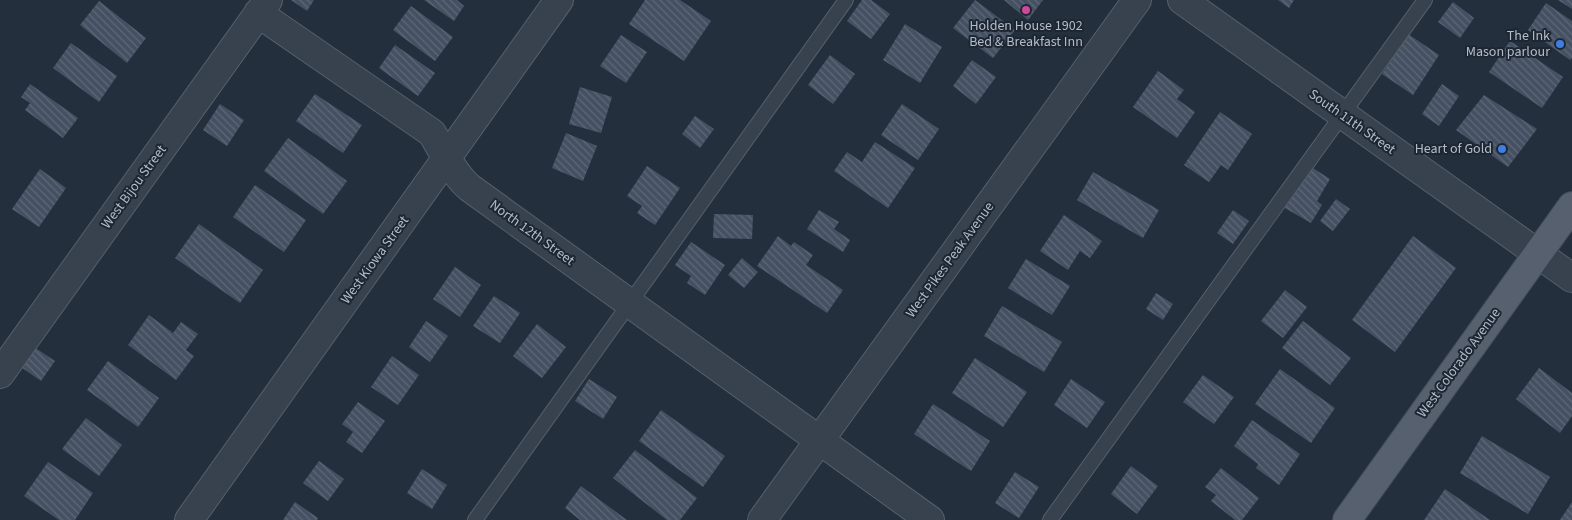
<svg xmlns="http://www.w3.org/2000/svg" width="1572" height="520" viewBox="0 0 1572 520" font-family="'Source Sans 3',sans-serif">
  <defs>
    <pattern id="building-back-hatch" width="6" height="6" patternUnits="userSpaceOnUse" patternTransform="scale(1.25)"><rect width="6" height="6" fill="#455162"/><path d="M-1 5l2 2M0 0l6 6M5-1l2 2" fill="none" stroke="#5d6877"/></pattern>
  </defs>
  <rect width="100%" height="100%" fill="#242f3e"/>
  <path fill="url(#building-back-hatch)" d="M 291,0 L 314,0 L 307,11 Z
    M 424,0 L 457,0 L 464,6 L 454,21 Z
    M 645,0 L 680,0 L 711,21 L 684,61 L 629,24 Z
    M 862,0 L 871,0 L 890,14 L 871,39 L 847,21 Z
    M 975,0 L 1015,30 L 993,58 L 953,28 Z
    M 1004,0 L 1043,0 L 1028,20 Z
    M 1278,0 L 1294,0 L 1289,8 Z
    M 1558,0 L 1572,0 L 1572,9 Z
    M 99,1 L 146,38 L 127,63 L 80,25 Z
    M 1453,2 L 1474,18 L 1460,38 L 1438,22 Z
    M 1546,3 L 1572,21 L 1572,58 L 1570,60 L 1528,30 Z
    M 411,6 L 453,37 L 435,61 L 393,30 Z
    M 905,24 L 942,47 L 920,83 L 883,60 Z
    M 1408,34 L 1439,55 L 1413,95 L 1382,74 Z
    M 621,35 L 647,52 L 626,83 L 600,66 Z
    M 1510,41 L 1563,77 L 1542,108 L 1489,72 Z
    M 71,43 L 117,76 L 99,102 L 53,68 Z
    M 395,45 L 435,73 L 418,96 L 379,68 Z
    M 830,55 L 855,74 L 833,104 L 808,85 Z
    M 972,60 L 996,77 L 976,104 L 953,86 Z
    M 1158,71 L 1184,90 L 1177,99 L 1195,112 L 1177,138 L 1133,107 Z
    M 30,84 L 78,118 L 63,138 L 25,110 L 30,103 L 21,97 Z
    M 1442,84 L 1459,96 L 1439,126 L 1422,114 Z
    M 580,87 L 612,97 L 601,133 L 569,124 Z
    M 315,94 L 362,125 L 343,153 L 296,121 Z
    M 1484,95 L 1537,129 L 1508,167 L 1456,130 Z
    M 220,104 L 244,120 L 227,146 L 203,130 Z
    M 902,104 L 939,129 L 918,160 L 881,135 Z
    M 1220,112 L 1252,134 L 1228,170 L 1221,165 L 1209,182 L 1184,165 Z
    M 695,116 L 714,129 L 700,148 L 682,134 Z
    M 566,133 L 597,146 L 583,181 L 552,168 Z
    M 288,138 L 347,181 L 323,214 L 264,171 Z
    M 875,142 L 915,168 L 888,208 L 834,171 L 847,152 L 862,162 Z
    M 1308,165 L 1330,179 L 1317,201 L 1322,205 L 1311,223 L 1283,207 Z
    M 647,166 L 680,188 L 655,225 L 637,213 L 642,206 L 627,196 Z
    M 40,169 L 66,188 L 39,227 L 12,209 Z
    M 1093,172 L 1159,210 L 1143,238 L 1077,200 Z
    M 255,185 L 306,220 L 284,252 L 233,217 Z
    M 1336,199 L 1350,209 L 1333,231 L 1320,221 Z
    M 819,210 L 839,222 L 834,229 L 850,240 L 843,252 L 807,229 Z
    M 1233,210 L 1249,221 L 1233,244 L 1217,233 Z
    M 714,214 L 753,215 L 752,239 L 713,238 Z
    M 1064,215 L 1102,241 L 1090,258 L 1080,251 L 1068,270 L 1040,251 Z
    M 199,224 L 263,270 L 240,303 L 175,258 Z
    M 778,236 L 791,246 L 794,242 L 813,255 L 806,265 L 843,290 L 827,313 L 757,266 Z
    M 1413,236 L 1456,268 L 1395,352 L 1352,320 Z
    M 691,242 L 725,265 L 705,295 L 687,283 L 691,276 L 675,265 Z
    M 742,258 L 758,272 L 744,288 L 728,275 Z
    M 1026,259 L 1070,286 L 1052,315 L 1008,288 Z
    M 455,267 L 481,285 L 460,317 L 433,299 Z
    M 1285,290 L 1307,307 L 1283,338 L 1261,321 Z
    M 1156,293 L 1173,304 L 1163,320 L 1146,309 Z
    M 494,296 L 520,313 L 500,343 L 473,326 Z
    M 1002,306 L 1062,342 L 1044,372 L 984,336 Z
    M 149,315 L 173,333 L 181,322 L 198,334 L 186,350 L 194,356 L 176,380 L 128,345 Z
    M 426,321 L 448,336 L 430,362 L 409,347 Z
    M 1303,321 L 1351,358 L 1330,385 L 1282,348 Z
    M 537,324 L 566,347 L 542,378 L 513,356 Z
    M 31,345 L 55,361 L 41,381 L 18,365 Z
    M 392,356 L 419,375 L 398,405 L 371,387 Z
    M 975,358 L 1027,392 L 1003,427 L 952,393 Z
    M 108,361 L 159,398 L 138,427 L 87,390 Z
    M 1539,368 L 1572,393 L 1572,416 L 1560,433 L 1516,399 Z
    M 1280,369 L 1335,408 L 1311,443 L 1255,404 Z
    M 1203,375 L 1234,397 L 1214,424 L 1183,402 Z
    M 589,379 L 617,397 L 603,419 L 575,401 Z
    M 1071,379 L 1105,402 L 1087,428 L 1054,405 Z
    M 358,402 L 385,421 L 362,453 L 346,442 L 353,432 L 342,424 Z
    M 933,404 L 990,441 L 971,471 L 914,434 Z
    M 661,410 L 725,456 L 703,487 L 639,441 Z
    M 86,418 L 122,445 L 99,476 L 62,449 Z
    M 1252,420 L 1300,454 L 1279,485 L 1256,468 L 1258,464 L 1234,446 Z
    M 1482,436 L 1550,477 L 1528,514 L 1460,473 Z
    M 635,450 L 697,498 L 680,520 L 667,520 L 613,478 Z
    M 319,461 L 344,479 L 328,501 L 303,483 Z
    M 48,462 L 93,493 L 75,520 L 59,520 L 24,496 Z
    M 1131,466 L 1158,486 L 1137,514 L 1111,494 Z
    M 1221,468 L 1259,498 L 1242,520 L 1235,520 L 1211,501 L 1216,495 L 1205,487 Z
    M 422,469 L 447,485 L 432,509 L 407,493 Z
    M 1015,472 L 1039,487 L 1019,518 L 995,503 Z
    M 581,486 L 627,520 L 580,520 L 565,508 Z
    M 1445,489 L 1490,520 L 1424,520 Z
    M 295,502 L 318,518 L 317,520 L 283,520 Z
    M 1572,502 L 1572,520 L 1560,520 Z"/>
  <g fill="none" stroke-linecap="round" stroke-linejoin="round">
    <defs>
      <path id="lane" d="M 475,520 L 846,0
        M 1050,520 L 1425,0"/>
      <path id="street" d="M 1182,0 L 1572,278
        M 258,13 L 432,133 C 442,150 455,176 470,188 L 930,520
        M 0,374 L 268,0
        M 189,520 L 559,0
        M 762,520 L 1137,0"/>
      <path id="primary" d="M 1347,520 L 1572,206"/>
    </defs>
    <use href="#lane" stroke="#565f6c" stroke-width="16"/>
    <use href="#street" stroke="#565f6c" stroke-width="30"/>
    <use href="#primary" stroke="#414a57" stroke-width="30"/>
    <use href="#lane" stroke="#38414e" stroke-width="14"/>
    <use href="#street" stroke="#38414e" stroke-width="28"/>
    <use href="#primary" stroke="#56606e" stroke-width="28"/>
  </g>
  <circle fill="#d1479c" stroke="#1d2633" stroke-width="2" cx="1026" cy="10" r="5"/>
  <g fill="#3f7fe0" stroke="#1d2633" stroke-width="2">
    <circle cx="1560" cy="44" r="5"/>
    <circle cx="1502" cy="149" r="5"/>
  </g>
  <g text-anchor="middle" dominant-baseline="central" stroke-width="4" stroke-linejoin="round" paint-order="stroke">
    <g font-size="14" fill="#b4bcc9" stroke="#1d2633" text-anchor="end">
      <text x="1026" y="26" text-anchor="middle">Holden House 1902<tspan x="1026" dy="16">Bed &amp; Breakfast Inn</tspan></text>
      <text x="1550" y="36">The Ink<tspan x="1550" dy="16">Mason parlour</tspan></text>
      <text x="1492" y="149">Heart of Gold</text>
    </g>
    <g font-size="14" fill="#b4bcc9" stroke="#1d2633">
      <text transform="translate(1352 122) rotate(35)">South 11th Street</text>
      <text transform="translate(134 187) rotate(-54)">West Bijou Street</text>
      <text transform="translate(532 233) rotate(36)">North 12th Street</text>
      <text transform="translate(375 260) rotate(-54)">West Kiowa Street</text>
      <text transform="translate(950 260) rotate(-54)">West Pikes Peak Avenue</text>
      <text transform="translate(1459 363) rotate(-54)">West Colorado Avenue</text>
    </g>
  </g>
</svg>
